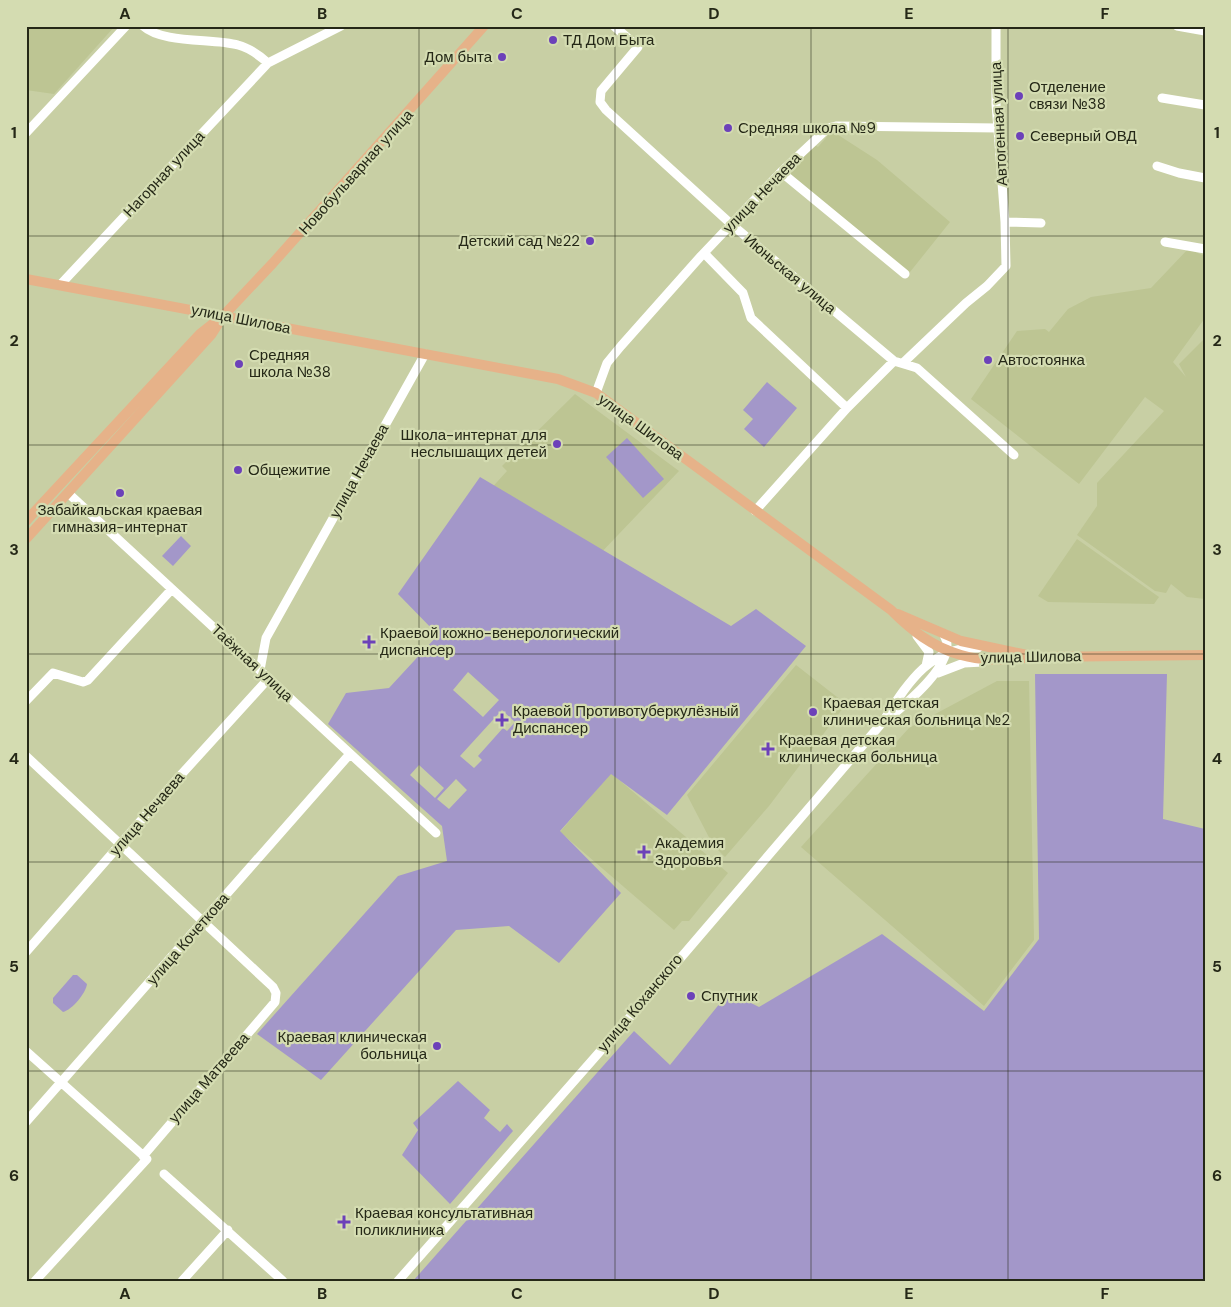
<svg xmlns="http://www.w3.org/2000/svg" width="1231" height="1307" viewBox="0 0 1231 1307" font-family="'DM Sans',sans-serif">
  <rect width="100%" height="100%" fill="#c8cfa4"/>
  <path fill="#bdc593" d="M 26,26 L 115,26 L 54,94 L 26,90 Z
    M 832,131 L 877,160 L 950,222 L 910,272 L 787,172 L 813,144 L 818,147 Z
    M 1188,249 L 1205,256 L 1205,318 L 1173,362 L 1186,377 L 1179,364 L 1205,338 L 1205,599 L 1187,597 L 1171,584 L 1166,593 L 1155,591 L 1077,535 L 1097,506 L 1097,483 L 1164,411 L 1145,397 L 1079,484 L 971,399 L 1017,331 L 1045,329 L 1049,332 L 1068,309 L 1091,297 L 1151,288 Z
    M 575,394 L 679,471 L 597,557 L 488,492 L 507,471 L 502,466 Z
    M 1077,539 L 1159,597 L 1154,604 L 1048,602 L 1038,596 Z
    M 796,665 L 846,704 L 769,806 L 725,857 L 713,845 L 687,795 Z
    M 997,681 L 1029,681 L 1034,940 L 984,1006 L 801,847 L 909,728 Z
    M 611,773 L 728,873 L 689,921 L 682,921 L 674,930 L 560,832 Z"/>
  <path fill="#a397c9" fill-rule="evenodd" d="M 767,382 L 797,408 L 764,447 L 744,429 L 753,419 L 743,410 Z
    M 627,438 L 664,479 L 643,498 L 606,457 Z
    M 480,477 L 731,626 L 756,609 L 806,646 L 667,815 L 611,774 L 560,831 L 621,893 L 559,963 L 509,926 L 456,930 L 321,1080 L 257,1034 L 398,876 L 447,861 L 442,826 L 328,724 L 346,693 L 389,688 L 438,635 L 398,594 ZM 468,672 L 499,700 L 483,717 L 453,690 ZM 502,710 L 515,722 L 507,731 L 503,728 L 478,756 L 482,760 L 474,768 L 460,756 ZM 419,765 L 444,788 L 435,798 L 410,775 ZM 456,779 L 467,790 L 449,809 L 437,799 Z
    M 181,536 L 191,546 L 173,566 L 162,556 Z
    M 1035,674 L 1167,674 L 1163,819 L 1205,829 L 1205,1281 L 413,1281 L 634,1031 L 670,1065 L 729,992 L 759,1007 L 882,934 L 984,1011 L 1039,939 Z
    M 73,975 L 77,975 L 87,984 C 86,993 72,1010 63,1012 L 53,1003 L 53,998 Z
    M 458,1081 L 490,1110 L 484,1118 L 500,1132 L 507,1124 L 513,1131 L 450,1204 L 402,1155 L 418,1130 L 413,1123 Z"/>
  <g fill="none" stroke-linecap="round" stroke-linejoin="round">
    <path stroke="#fff" stroke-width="9" d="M 143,26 C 163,44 213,38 238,45 C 250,48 259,55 268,63 L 341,26
      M 614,26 L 638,47 L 601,91 L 600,102 L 606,110 L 731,224 L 894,361 L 917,368 L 1014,455
      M 1177,26 L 1205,31
      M 1162,98 L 1205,105
      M 26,133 L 126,26
      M 1157,166 L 1179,173 L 1205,178
      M 781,172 L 905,274
      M 1005,222 L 1041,223
      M 1165,242 L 1205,249
      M 704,253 L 743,293 L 751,318 L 847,408
      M 60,285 L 268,63
      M 904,362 L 966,303 L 987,286 L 1006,266 L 1005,222 L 996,104 L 996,26
      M 596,393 L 607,363 L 621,346 L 701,256 L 781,172 L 828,128 L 836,126 L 998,128
      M 68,493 L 436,833
      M 755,511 L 847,408 L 894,361
      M 917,636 L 929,652 L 926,666
      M 260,670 L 266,638 L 425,354
      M 938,673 L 964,663 L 983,662
      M 26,701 L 53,673 L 83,682 L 88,680 L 172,589
      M 886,717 C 909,681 932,646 978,648
      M 26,756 L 273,987 L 276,993 L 275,1002 L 143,1156
      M 26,952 L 179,777 L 269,678
      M 26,1051 L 147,1159 L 35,1281
      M 26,1122 L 349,755
      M 164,1174 L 283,1281
      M 182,1281 L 228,1230
      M 398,1281 L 618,1031 L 881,724 C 900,709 961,662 944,635"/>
    <path stroke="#e6b289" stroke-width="10" d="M 26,279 L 558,379 L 596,393 L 891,610 C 911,630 932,647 961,655 C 988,663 1013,658 1040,657 C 1095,656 1150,656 1205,655
      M 26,521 L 200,334 L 224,315 L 273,263 L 484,26
      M 26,539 L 211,335 L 218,324
      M 898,614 L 961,641 L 1027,655"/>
  </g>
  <path fill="none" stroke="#252817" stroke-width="1" stroke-opacity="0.55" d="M 223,26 L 223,1281M 419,26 L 419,1281M 615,26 L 615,1281M 811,26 L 811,1281M 1008,26 L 1008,1281M 26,236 L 1205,236M 26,445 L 1205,445M 26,654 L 1205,654M 26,862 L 1205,862M 26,1071 L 1205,1071"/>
  <g fill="#6c41b9" stroke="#d4dcb1" stroke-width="2">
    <circle cx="553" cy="40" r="5"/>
    <circle cx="502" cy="57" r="5"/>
    <circle cx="1019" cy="96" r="5"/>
    <circle cx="728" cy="128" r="5"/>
    <circle cx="1020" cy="136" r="5"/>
    <circle cx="590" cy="241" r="5"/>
    <circle cx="988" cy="360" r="5"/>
    <circle cx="239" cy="364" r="5"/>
    <circle cx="557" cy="444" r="5"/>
    <circle cx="238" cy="470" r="5"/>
    <circle cx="120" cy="493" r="5"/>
    <path d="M366.5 634.5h5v5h5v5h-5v5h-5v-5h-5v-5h5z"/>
    <circle cx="813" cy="712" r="5"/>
    <path d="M499.5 712.5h5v5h5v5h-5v5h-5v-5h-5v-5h5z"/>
    <path d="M765.5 741.5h5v5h5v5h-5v5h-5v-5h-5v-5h5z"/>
    <path d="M641.5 844.5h5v5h5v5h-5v5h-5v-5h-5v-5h5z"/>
    <circle cx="691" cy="996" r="5"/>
    <circle cx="437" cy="1046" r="5"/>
    <path d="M341.5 1214.5h5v5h5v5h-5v5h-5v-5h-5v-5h5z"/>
  </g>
  <g text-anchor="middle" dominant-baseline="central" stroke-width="4.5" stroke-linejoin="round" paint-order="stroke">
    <g font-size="15" fill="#252817" stroke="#d4dcb1" text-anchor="start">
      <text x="563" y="40">ТД Дом Быта</text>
      <text x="492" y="57" text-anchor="end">Дом быта</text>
      <text x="1029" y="87">Отделение<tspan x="1029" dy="17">связи №38</tspan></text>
      <text x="738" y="128">Средняя школа №9</text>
      <text x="1030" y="136">Северный ОВД</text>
      <text x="580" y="241" text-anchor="end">Детский сад №22</text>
      <text x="249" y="355">Средняя<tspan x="249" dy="17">школа №38</tspan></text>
      <text x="998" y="360">Автостоянка</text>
      <text x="547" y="435" text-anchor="end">Школа-интернат для<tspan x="547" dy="17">неслышащих детей</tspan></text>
      <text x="248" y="470">Общежитие</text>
      <text x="120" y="510" text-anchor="middle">Забайкальская краевая<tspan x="120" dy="17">гимназия-интернат</tspan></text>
      <text x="380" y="633">Краевой кожно-венерологический<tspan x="380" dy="17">диспансер</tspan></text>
      <text x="823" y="703">Краевая детская<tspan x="823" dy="17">клиническая больница №2</tspan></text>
      <text x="513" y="711">Краевой Противотуберкулёзный<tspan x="513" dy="17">Диспансер</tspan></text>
      <text x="779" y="740">Краевая детская<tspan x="779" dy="17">клиническая больница</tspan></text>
      <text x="655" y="843">Академия<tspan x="655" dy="17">Здоровья</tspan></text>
      <text x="701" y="996">Спутник</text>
      <text x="427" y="1037" text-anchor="end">Краевая клиническая<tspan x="427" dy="17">больница</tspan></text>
      <text x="355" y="1213">Краевая консультативная<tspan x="355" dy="17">поликлиника</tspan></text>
    </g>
    <g font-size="15" fill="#252817" stroke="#d4dcb1">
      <text transform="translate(999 124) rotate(-93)">Автогенная улица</text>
      <text transform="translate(356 172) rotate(-48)">Новобульварная улица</text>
      <text transform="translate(164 174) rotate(-47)">Нагорная улица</text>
      <text transform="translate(762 193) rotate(-46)">улица Нечаева</text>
      <text transform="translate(790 274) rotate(40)">Июньская улица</text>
      <text transform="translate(241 319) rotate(11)">улица Шилова</text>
      <text transform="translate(641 427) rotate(36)">улица Шилова</text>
      <text transform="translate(359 471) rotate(-61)">улица Нечаева</text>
      <text transform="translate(1031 657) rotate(-1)">улица Шилова</text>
      <text transform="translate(252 663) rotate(43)">Таёжная улица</text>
      <text transform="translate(147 814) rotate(-49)">улица Нечаева</text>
      <text transform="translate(188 939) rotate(-49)">улица Кочеткова</text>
      <text transform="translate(640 1003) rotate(-50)">улица Коханского</text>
      <text transform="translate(209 1078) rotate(-49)">улица Матвеева</text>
    </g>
  </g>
  <rect width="1231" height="1307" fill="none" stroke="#d4dcb1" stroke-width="55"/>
  <rect x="28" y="28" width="1176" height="1252" fill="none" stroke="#252817" stroke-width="2"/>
  <g font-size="16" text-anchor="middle" font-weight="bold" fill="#252817">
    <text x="125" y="19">A</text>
    <text x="322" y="19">B</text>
    <text x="517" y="19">C</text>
    <text x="714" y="19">D</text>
    <text x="909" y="19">E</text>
    <text x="1105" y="19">F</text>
    <text x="14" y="138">1</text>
    <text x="1217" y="138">1</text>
    <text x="14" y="346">2</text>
    <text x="1217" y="346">2</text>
    <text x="14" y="555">3</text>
    <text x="1217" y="555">3</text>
    <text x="14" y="764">4</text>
    <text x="1217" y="764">4</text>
    <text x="14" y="972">5</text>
    <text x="1217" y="972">5</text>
    <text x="14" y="1181">6</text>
    <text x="1217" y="1181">6</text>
    <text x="125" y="1299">A</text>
    <text x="322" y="1299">B</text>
    <text x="517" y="1299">C</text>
    <text x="714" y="1299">D</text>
    <text x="909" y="1299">E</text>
    <text x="1105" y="1299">F</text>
  </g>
</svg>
